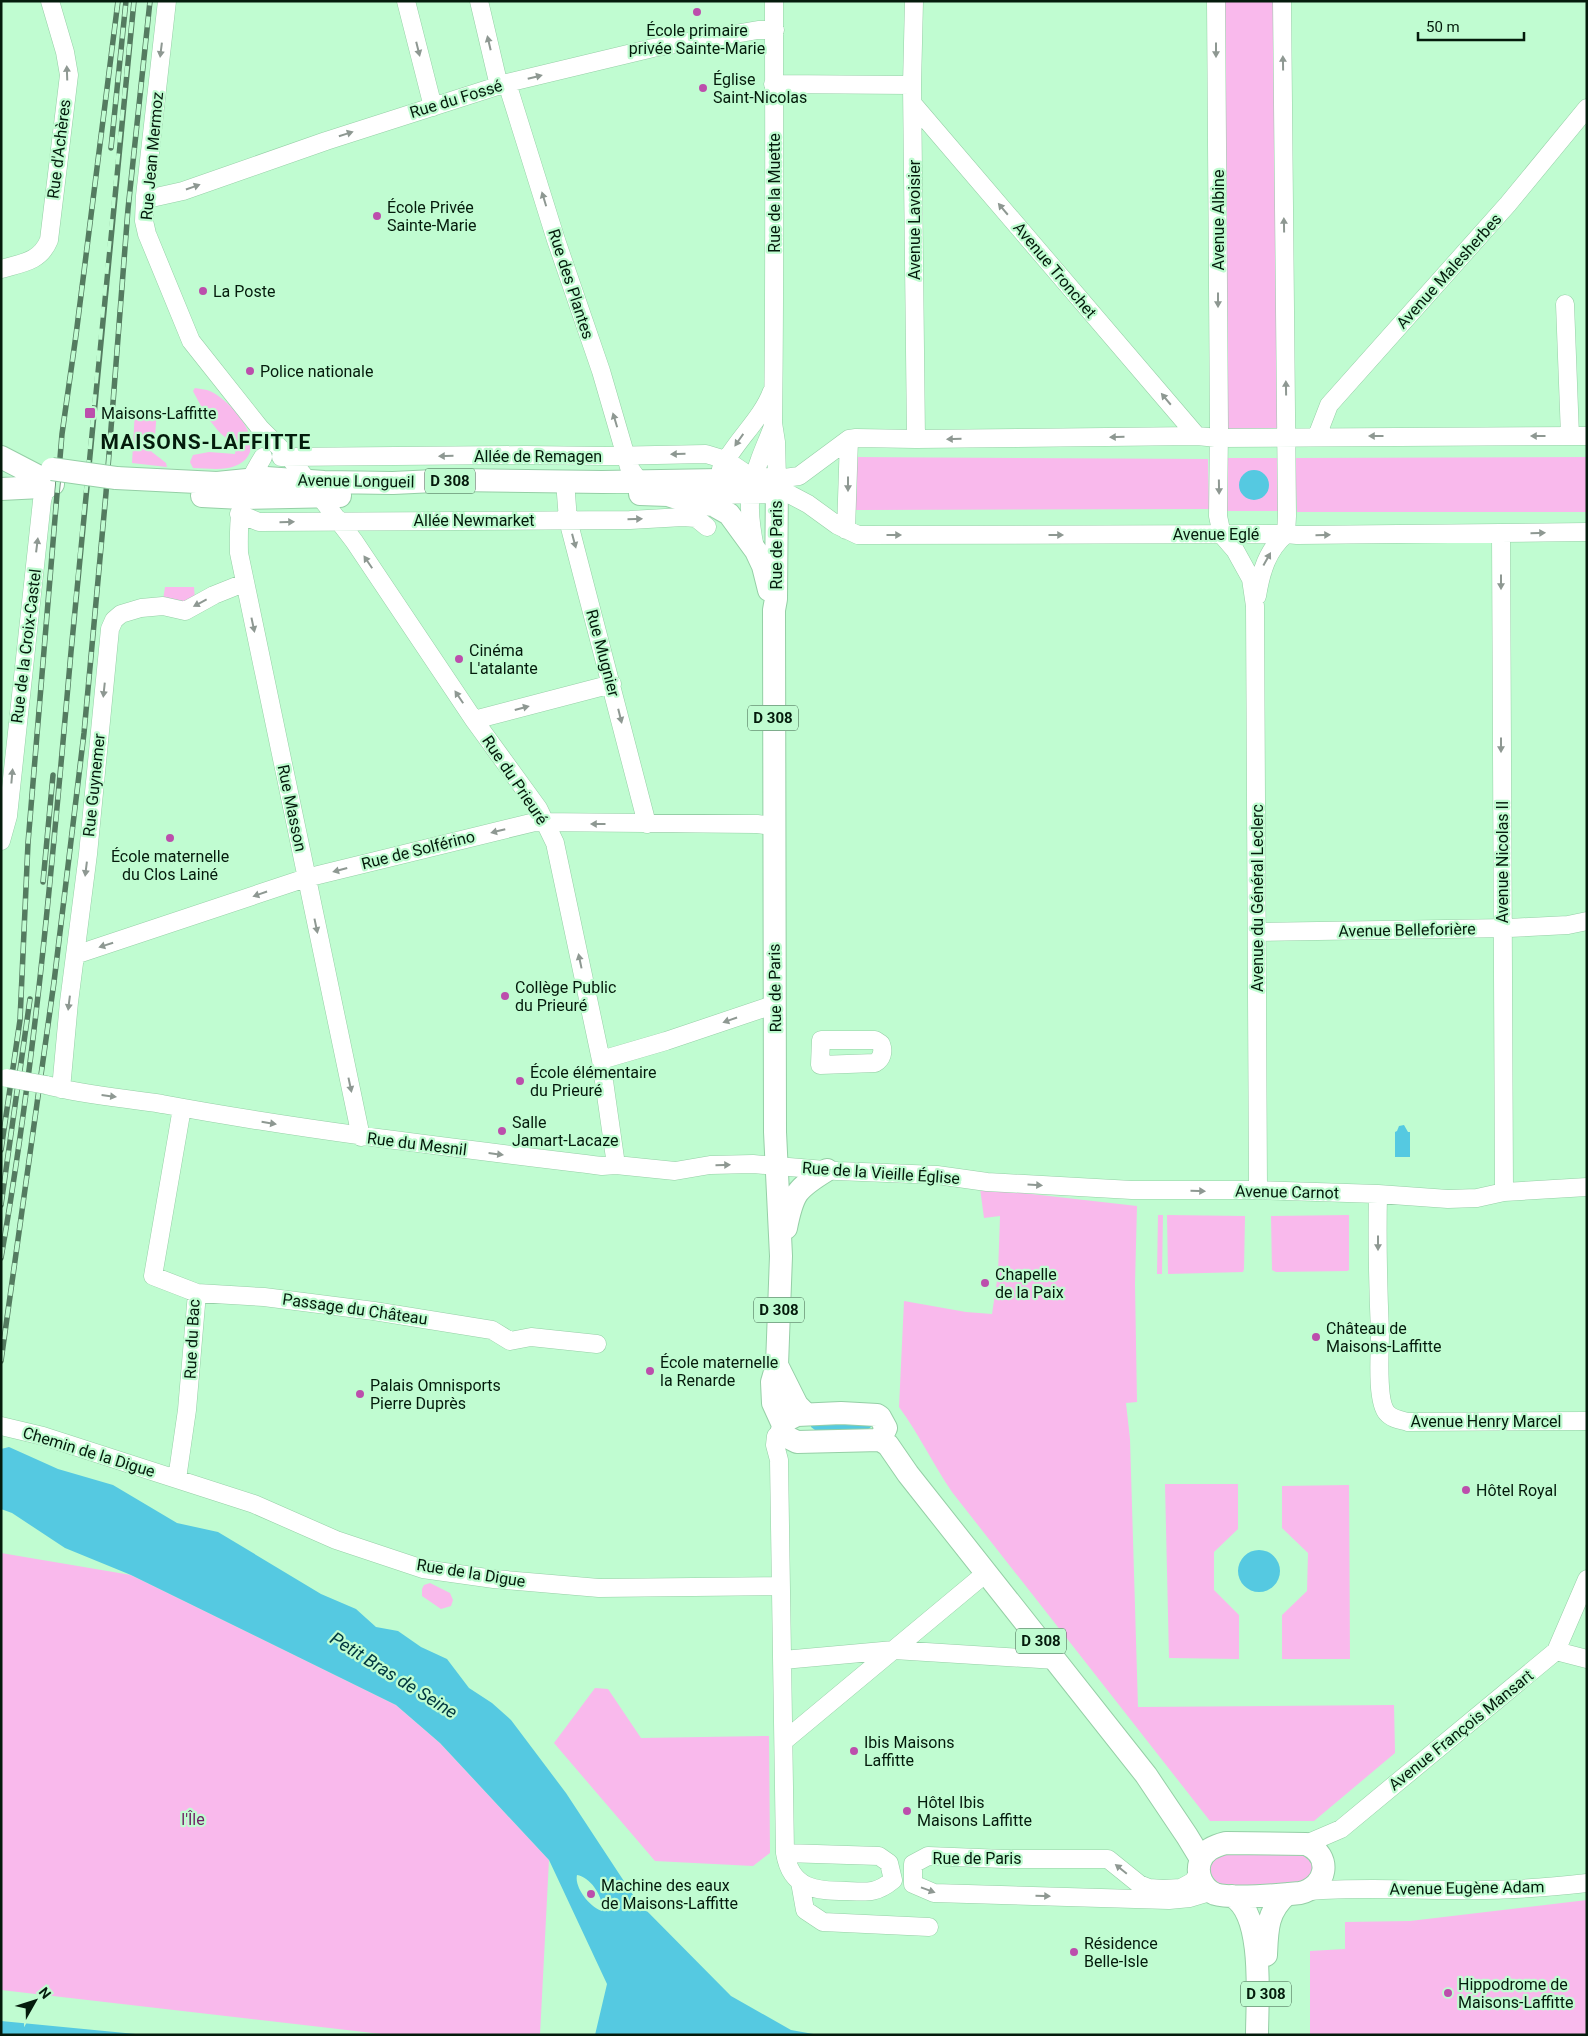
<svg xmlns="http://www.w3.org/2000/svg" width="1588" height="2036" viewBox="0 0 1588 2036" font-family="Roboto,sans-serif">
  <rect width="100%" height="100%" fill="#c0fcd1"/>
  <path fill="#f9b9ec" d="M 1221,1 L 1276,1 L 1279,428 L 1223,429 Z
    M 195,388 C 199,389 203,389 207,390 C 231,398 275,450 235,466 C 223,471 206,468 193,468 L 190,462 L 193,455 L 209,452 L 235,454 L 236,445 C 215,433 204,412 193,391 Z
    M 135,410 L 157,410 L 155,436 L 147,436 L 145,438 C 147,452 156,454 166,463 L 167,467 L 132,463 Z
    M 854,457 L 1208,459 L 1209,509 L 854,510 Z
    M 1587,457 L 1587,512 L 1297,512 L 1295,458 Z
    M 1224,458 L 1278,458 L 1279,511 L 1225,511 Z
    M 165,587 L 194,587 L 195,600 L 191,603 L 163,600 Z
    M 980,1188 L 1137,1206 L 1135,1284 L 1137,1402 L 1126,1403 L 1130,1439 L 1138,1707 L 1394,1705 L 1395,1753 L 1314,1821 L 1210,1821 L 952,1492 C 933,1464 919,1434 899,1407 L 904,1301 L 966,1312 L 992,1314 L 998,1274 L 1000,1216 L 984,1218 Z
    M 1158,1215 L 1163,1215 L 1162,1274 L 1157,1274 Z
    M 1167,1215 L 1245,1216 L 1244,1269 L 1243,1272 L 1168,1274 Z
    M 1349,1215 L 1349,1270 L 1347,1271 L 1276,1272 L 1272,1270 L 1271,1216 Z
    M 1165,1484 L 1238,1484 L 1238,1529 L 1214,1552 L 1214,1590 L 1239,1615 L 1239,1659 L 1169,1658 Z
    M 1349,1485 L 1350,1659 L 1282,1659 L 1282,1615 L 1307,1591 L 1308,1553 L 1282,1528 L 1282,1486 Z
    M 1,1553 L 131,1575 L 396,1705 L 440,1743 L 549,1860 L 540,2035 L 390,2035 L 1,1990 Z
    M 430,1583 L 450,1593 L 453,1600 L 451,1606 L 441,1609 L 422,1596 L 422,1589 L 424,1585 Z
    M 595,1688 L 608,1689 L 641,1738 L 769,1736 L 770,1853 L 753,1866 L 655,1861 L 554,1743 Z
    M 1222,1853 L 1303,1853 L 1312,1862 L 1313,1874 L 1301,1886 L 1220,1885 C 1205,1871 1208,1865 1222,1853 Z
    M 1587,1900 L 1587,2035 L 1310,2035 L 1310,1951 L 1345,1949 L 1345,1922 L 1410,1921 Z"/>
  <path fill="#55c9e1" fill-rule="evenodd" d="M1239 485a15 15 0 1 1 30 0a15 15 0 1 1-30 0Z
    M 1404,1125 L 1408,1132 L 1410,1132 L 1410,1157 L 1395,1157 L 1395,1132 L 1397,1131 L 1399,1126 Z
    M 811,1423 L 871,1425 L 871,1427 L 867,1430 L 815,1430 L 811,1427 Z
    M 9,1447 L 58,1469 L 113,1485 L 177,1523 L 218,1532 L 321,1594 L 356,1609 L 376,1627 L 398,1631 L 421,1647 L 447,1659 L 469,1688 L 492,1703 L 511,1720 L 566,1793 L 637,1901 L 731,1996 L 791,2030 L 819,2035 L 595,2035 L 607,1984 L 549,1860 L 440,1743 L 396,1705 L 131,1575 L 65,1548 L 12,1513 L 1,1509 L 1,1449 ZM 577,1875 C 591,1877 604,1898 602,1911 C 591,1908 574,1888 577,1875 Z
    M1238 1571a21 21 0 1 1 42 0a21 21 0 1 1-42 0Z
    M 1,2021 L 146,2035 L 1,2035 Z"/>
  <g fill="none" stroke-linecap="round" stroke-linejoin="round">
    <defs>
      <path id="minor" d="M 167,1 L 145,196 L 144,221 L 147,234 L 191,341 L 260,428 L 289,457 L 308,481 L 354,541 L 474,720 L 538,808 L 555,843 L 601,1060 L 616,1165
        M 406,1 L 433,107
        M 479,1 L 499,86
        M 774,1 C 774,142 775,282 773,423 L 776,442 L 777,479 L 799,476 L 849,439 L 856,438 L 916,439 L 1197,436 L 1218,438 L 1587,436
        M 914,1 L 912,85 L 916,439
        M 1216,1 L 1219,429 L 1218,516 L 1222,535 L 1235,550 L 1251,579 L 1255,606 L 1258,1190
        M 507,83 L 556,240 L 601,371 L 629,467 L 639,481
        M 773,84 L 912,85
        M 913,104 L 1197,436
        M 145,196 L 156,197 L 183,191 L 326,141 L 507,83 L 653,48 L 758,30 L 775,30
        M 1,269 C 22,263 40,262 49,240 L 69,75 L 65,52 L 50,1
        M 1565,304 L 1570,436
        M 1317,436 L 1329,405 L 1508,204 L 1587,108
        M 263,457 C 240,494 238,510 239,553 L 361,1137
        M 281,457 L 525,455 L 606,456 L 706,454 L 726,460 L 754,479
        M 721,469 C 735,441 762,419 772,391
        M 565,481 L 568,520 L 647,824
        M 693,495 L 789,494 L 808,504 L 837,525 L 858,535 L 1286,534 L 1297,535 L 1587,532
        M 239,514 L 259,522 L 630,520 L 683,517 L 696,518 L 707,527
        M 846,530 L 849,439
        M 1501,533 L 1504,1192
        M 755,548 C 748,514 747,492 760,459 C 764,448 769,437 773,426
        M 1257,596 C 1261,572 1267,550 1286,534 L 1287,516 L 1282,1
        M 474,720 L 612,684
        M 1,841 L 8,816 L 42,501 L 44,493 L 53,484
        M 1257,932 L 1509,928 L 1568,925 L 1587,921
        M 75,955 L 306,878 L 535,822 L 757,824 L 774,826
        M 821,1040 L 875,1040 L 881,1044 C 884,1052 882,1059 875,1063 L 820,1065 Z
        M 601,1060 L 666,1041 L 776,1004
        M 46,1085 C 84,1095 123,1098 162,1104 C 308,1131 455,1148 602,1166 L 616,1165 L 675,1171 L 710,1165 L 753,1164 L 837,1171 L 937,1175 L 987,1182 L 1132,1190 L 1258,1190 L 1378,1194 L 1448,1199 L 1477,1198 L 1504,1192 L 1587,1187
        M 61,1089 L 69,1002 L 88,854 L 110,629 L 114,620 L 121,614 L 141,608 L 163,606 L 185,611 L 214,595 L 244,583
        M 1378,1194 C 1377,1241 1378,1287 1380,1333 C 1380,1351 1376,1401 1387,1413 C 1392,1419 1401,1420 1408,1422 L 1587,1421
        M 197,1293 L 264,1297 L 374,1311 L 492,1330 L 510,1341 L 531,1337 L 597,1344
        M 1,1426 L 43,1436 L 254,1504 L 336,1540 L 423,1569 L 494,1579 L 599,1588 L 781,1586
        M 782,1430 L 776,1436 L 775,1445 L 779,1460 L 785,1853
        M 177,1479 L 187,1410 L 197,1293 L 153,1276 L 182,1108
        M 1556,1651 L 1587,1659
        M 783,1660 L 894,1650 L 1056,1660
        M 784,1741 L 986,1573
        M 1306,1844 L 1341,1829 L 1556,1651 L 1587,1579
        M 785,1853 L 879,1856 L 889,1863 L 893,1880 C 876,1894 867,1892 846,1891 C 816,1891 791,1889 785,1853 Z
        M 1199,1874 L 1192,1882 L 1181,1888 L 1163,1889 L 1149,1888 L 1139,1884 L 1108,1859 L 1004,1859 L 928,1856 L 913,1864 L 913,1884 L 934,1893 L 1169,1900 L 1190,1898 L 1210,1892
        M 800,1882 L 805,1910 L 823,1922 L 929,1927
        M 1310,1891 C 1358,1887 1407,1890 1456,1890 C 1500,1891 1543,1888 1587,1883"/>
      <path id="major" d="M 1,457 L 53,484
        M 116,478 L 217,483 L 266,478 L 324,482 L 393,483 L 455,480 L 602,482 L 777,479 L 776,599 L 774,610 L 775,1132 L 781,1256 L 777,1365 L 772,1382 L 773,1403 L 783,1425
        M 1,489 L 41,487 L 53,484
        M 640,494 L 668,495 L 689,502 L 713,505 L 729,514 L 756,551 L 763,566 L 769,590
        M 202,496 L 242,498 L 340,496
        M 786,1228 C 793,1193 796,1189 827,1170
        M 777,1365 L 797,1405 L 806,1414
        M 841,1413 L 877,1415 L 880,1417 L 886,1428 L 880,1440 L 797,1442 L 787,1437 L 782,1430 L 785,1421 L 797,1415 Z
        M 880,1440 L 888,1445 L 908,1474 L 1146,1775 L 1187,1836 L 1201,1859
        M 1226,1843 L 1306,1844 C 1333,1856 1327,1887 1300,1893 C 1283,1895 1229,1899 1215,1894 C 1203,1889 1196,1875 1200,1862 C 1204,1850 1214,1846 1226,1843 Z
        M 1232,1896 C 1265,1914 1257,2001 1257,2035
        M 1266,1955 C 1267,1930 1267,1911 1287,1894"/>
    </defs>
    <use href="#minor" stroke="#95cfa6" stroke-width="19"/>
    <use href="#major" stroke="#95cfa6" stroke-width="24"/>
    <use href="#minor" stroke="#fff" stroke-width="18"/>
    <use href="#major" stroke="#fff" stroke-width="22"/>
    <defs>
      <path id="rail" d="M 111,148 L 126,1
        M 43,882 L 53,775
        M 1,1150 L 20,1020 L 28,843 L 62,434 L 76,335 L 118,1
        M 1,1205 L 30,999
        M 1,1258 C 36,1058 53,855 71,652 C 91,435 111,218 134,1
        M 1,1361 L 54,982 L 84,733 L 106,493 L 128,209 L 150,1"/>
    </defs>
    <use href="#rail" stroke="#547b60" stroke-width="5.5"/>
    <use href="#rail" stroke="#c0fcd1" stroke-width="4" stroke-dasharray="11" stroke-linecap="butt"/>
    <defs>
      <path id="minor-bridge" d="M 7,1078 L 46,1085"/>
      <path id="major-bridge" d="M 52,469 L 116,478"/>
    </defs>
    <use href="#minor-bridge" stroke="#95cfa6" stroke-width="19" stroke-linecap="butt"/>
    <use href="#major-bridge" stroke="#95cfa6" stroke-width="24" stroke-linecap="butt"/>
    <use href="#minor-bridge" stroke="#fff" stroke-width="18"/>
    <use href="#major-bridge" stroke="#fff" stroke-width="22"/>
  </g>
  <defs><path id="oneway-solid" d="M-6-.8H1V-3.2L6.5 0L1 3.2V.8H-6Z" transform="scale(1.25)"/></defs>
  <g fill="#8e9892">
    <use href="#oneway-solid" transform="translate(489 43) rotate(-103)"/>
    <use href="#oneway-solid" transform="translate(418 49) rotate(76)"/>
    <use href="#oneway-solid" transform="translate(161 50) rotate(97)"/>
    <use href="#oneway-solid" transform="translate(1216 50) rotate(90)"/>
    <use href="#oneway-solid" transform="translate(1283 63) rotate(-91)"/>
    <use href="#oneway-solid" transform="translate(67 73) rotate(-92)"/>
    <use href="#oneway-solid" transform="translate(535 77) rotate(-14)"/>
    <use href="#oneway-solid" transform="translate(346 134) rotate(-18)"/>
    <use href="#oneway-solid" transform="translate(193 187) rotate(-19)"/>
    <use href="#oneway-solid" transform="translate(544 199) rotate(-107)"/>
    <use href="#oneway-solid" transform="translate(1003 209) rotate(-130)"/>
    <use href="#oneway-solid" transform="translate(1284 225) rotate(-91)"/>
    <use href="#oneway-solid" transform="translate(1218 300) rotate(90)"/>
    <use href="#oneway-solid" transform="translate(1286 388) rotate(-91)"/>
    <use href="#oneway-solid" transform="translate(1166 399) rotate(-130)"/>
    <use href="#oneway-solid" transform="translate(615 420) rotate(-107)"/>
    <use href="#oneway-solid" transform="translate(1376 436) rotate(-180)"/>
    <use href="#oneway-solid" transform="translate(1538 436) rotate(-180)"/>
    <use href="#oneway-solid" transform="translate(1117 437) rotate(179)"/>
    <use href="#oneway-solid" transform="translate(954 439) rotate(179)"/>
    <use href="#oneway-solid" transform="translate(739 440) rotate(125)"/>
    <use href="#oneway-solid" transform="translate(678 454) rotate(179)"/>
    <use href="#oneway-solid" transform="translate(446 456) rotate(179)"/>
    <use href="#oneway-solid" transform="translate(848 484) rotate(90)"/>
    <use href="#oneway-solid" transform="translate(1219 487) rotate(89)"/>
    <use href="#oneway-solid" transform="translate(635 519) rotate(-2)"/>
    <use href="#oneway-solid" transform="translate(287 522) rotate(-1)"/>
    <use href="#oneway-solid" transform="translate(1538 533) rotate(-1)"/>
    <use href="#oneway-solid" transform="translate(894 535)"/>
    <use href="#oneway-solid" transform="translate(1056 535)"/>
    <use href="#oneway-solid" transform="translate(1323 535) rotate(-1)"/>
    <use href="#oneway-solid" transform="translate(574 541) rotate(75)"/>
    <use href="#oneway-solid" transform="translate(37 545) rotate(-83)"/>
    <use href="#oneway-solid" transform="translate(1267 559) rotate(-61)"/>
    <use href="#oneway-solid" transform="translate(368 562) rotate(-124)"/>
    <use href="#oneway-solid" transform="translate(1501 582) rotate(90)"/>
    <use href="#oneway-solid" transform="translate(200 603) rotate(152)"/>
    <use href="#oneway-solid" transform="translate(253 625) rotate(78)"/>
    <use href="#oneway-solid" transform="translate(104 690) rotate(96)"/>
    <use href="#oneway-solid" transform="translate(459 697) rotate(-124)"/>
    <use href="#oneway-solid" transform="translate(522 708) rotate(-15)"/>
    <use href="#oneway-solid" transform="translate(620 716) rotate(76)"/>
    <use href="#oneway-solid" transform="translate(1501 745) rotate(90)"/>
    <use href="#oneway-solid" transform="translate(12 776) rotate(-85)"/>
    <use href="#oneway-solid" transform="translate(598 824) rotate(-180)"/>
    <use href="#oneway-solid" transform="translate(498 831) rotate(166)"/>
    <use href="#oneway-solid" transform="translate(86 869) rotate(97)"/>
    <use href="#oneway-solid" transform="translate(340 870) rotate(165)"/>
    <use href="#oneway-solid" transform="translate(260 894) rotate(161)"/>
    <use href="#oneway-solid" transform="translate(316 926) rotate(78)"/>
    <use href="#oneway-solid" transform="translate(106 945) rotate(162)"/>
    <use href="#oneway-solid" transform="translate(580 961) rotate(-102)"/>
    <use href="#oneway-solid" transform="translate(69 1003) rotate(97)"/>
    <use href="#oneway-solid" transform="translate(730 1020) rotate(161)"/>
    <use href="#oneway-solid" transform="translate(350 1085) rotate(78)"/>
    <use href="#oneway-solid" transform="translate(109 1096) rotate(7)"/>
    <use href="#oneway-solid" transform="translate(269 1123) rotate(9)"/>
    <use href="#oneway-solid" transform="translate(496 1154) rotate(7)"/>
    <use href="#oneway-solid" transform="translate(723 1165) rotate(-1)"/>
    <use href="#oneway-solid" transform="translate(1035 1185) rotate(3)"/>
    <use href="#oneway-solid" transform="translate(1198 1191) rotate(1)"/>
    <use href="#oneway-solid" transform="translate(1378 1243) rotate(90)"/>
    <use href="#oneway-solid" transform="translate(1121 1869) rotate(-141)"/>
    <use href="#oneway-solid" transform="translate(928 1890) rotate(20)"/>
    <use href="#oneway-solid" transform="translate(1043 1896) rotate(2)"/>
  </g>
  <g fill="#bc4eac" stroke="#c0fcd1" stroke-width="2">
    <circle cx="697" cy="12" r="5"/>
    <circle cx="703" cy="88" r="5"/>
    <circle cx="377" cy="216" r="5"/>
    <circle cx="203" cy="291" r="5"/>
    <circle cx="250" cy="371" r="5"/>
    <rect x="84" y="407" width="12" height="12" rx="2.5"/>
    <circle cx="459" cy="659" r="5"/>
    <circle cx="170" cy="838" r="5"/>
    <circle cx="505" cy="996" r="5"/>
    <circle cx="520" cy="1081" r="5"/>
    <circle cx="502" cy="1131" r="5"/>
    <circle cx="985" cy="1283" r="5"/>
    <circle cx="1316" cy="1337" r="5"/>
    <circle cx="650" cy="1371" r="5"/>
    <circle cx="360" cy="1394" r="5"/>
    <circle cx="1466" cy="1490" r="5"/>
    <circle cx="854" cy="1751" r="5"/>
    <circle cx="907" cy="1811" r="5"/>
    <circle cx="591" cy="1894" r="5"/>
    <circle cx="1074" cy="1952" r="5"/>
    <circle cx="1448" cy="1993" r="5"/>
  </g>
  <g text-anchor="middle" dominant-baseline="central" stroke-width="4.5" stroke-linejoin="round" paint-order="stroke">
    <g fill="#c0fcd1" stroke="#3c5e47" stroke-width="1">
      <rect x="425" y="468.5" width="50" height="25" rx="4"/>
      <rect x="748" y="705.5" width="50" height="25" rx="4"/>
      <rect x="754" y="1297.5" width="50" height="25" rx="4"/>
      <rect x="1016" y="1628.5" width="50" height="25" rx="4"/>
      <rect x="1241" y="1981.5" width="50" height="25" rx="4"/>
    </g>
    <g font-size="15" font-weight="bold" fill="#041b0c">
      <text x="450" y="481">D 308</text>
      <text x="773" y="718">D 308</text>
      <text x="779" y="1310">D 308</text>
      <text x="1041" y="1641">D 308</text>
      <text x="1266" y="1994">D 308</text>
    </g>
    <g font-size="16" fill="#041b0c" stroke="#c0fcd1" text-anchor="start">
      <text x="697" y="30" text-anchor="middle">École primaire<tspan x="697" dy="18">privée Sainte-Marie</tspan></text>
      <text x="713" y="79">Église<tspan x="713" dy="18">Saint-Nicolas</tspan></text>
      <text x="387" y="207">École Privée<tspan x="387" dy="18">Sainte-Marie</tspan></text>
      <text x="213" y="291">La Poste</text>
      <text x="260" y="371">Police nationale</text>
      <text x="101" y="413">Maisons-Laffitte</text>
      <text x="469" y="650">Cinéma<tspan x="469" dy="18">L'atalante</tspan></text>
      <text x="170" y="856" text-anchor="middle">École maternelle<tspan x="170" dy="18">du Clos Lainé</tspan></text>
      <text x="515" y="987">Collège Public<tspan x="515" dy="18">du Prieuré</tspan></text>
      <text x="530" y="1072">École élémentaire<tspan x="530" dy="18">du Prieuré</tspan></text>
      <text x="512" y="1122">Salle<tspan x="512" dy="18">Jamart-Lacaze</tspan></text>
      <text x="995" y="1274">Chapelle<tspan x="995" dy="18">de la Paix</tspan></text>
      <text x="1326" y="1328">Château de<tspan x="1326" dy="18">Maisons-Laffitte</tspan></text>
      <text x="660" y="1362">École maternelle<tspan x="660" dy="18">la Renarde</tspan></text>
      <text x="370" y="1385">Palais Omnisports<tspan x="370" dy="18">Pierre Duprès</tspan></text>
      <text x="1476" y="1490">Hôtel Royal</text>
      <text x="864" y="1742">Ibis Maisons<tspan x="864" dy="18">Laffitte</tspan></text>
      <text x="917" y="1802">Hôtel Ibis<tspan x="917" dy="18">Maisons Laffitte</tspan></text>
      <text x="601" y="1885">Machine des eaux<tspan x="601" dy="18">de Maisons-Laffitte</tspan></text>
      <text x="1084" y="1943">Résidence<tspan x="1084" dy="18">Belle-Isle</tspan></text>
      <text x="1458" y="1984">Hippodrome de<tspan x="1458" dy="18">Maisons-Laffitte</tspan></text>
    </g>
    <g font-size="16" fill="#041b0c" stroke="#c0fcd1">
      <text transform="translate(456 99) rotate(-17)">Rue du Fossé</text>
      <text transform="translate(59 149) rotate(-83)">Rue d'Achères</text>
      <text transform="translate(152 156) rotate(-85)">Rue Jean Mermoz</text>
      <text transform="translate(774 193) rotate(-90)">Rue de la Muette</text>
      <text transform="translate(914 220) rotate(-90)">Avenue Lavoisier</text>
      <text transform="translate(1218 220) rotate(-90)">Avenue Albine</text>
      <text transform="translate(1055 270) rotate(50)">Avenue Tronchet</text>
      <text transform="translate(1449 271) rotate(-48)">Avenue Malesherbes</text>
      <text transform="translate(571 284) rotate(72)">Rue des Plantes</text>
      <text x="538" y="456">Allée de Remagen</text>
      <text transform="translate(356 481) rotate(1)">Avenue Longueil</text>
      <text x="474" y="520">Allée Newmarket</text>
      <text x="1216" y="534">Avenue Eglé</text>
      <text transform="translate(776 545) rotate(-90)">Rue de Paris</text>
      <text transform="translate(26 646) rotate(-83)">Rue de la Croix-Castel</text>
      <text transform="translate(603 653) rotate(75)">Rue Mugnier</text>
      <text transform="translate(515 780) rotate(56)">Rue du Prieuré</text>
      <text transform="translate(94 785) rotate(-84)">Rue Guynemer</text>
      <text transform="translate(292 808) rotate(78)">Rue Masson</text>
      <text transform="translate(418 850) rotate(-14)">Rue de Solférino</text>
      <text transform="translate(1502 862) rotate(-90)">Avenue Nicolas II</text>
      <text transform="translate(1257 898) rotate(-90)">Avenue du Général Leclerc</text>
      <text transform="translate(1407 930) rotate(-1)">Avenue Belleforière</text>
      <text transform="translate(775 988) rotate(-91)">Rue de Paris</text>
      <text transform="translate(417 1144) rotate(7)">Rue du Mesnil</text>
      <text transform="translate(881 1173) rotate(4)">Rue de la Vieille Église</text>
      <text transform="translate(1287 1192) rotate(1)">Avenue Carnot</text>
      <text transform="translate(355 1309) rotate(8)">Passage du Château</text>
      <text transform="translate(192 1339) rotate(-87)">Rue du Bac</text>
      <text x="1486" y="1421">Avenue Henry Marcel</text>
      <text transform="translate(89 1452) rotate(17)">Chemin de la Digue</text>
      <text transform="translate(471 1573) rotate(9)">Rue de la Digue</text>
      <text transform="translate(1461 1730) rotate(-39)">Avenue François Mansart</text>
      <text x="977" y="1858">Rue de Paris</text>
      <text transform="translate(1467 1888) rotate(-1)">Avenue Eugène Adam</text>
    </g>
    <g font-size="16" fill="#6e1f63" stroke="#c0fcd1">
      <text x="193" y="1819">l'Île</text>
    </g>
    <g font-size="18" font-style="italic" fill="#00363f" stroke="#c0fcd1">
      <text transform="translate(394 1675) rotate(32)">Petit Bras de Seine</text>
    </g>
    <g font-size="21" font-weight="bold" letter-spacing="1" fill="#041b0c" stroke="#c0fcd1">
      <text x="206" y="442">MAISONS-LAFFITTE</text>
    </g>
  </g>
  <rect width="1588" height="2036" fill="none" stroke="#041b0c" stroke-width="5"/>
  <g transform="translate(35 2001) rotate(51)" stroke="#c0fcd1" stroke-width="4" paint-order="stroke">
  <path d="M0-4L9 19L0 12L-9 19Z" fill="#041b0c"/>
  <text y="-8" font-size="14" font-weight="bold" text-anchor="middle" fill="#041b0c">N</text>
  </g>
  <path d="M1418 32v8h106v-8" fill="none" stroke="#041b0c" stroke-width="2.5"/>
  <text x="1426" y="32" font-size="15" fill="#041b0c" stroke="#c0fcd1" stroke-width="4" paint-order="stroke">50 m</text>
</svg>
